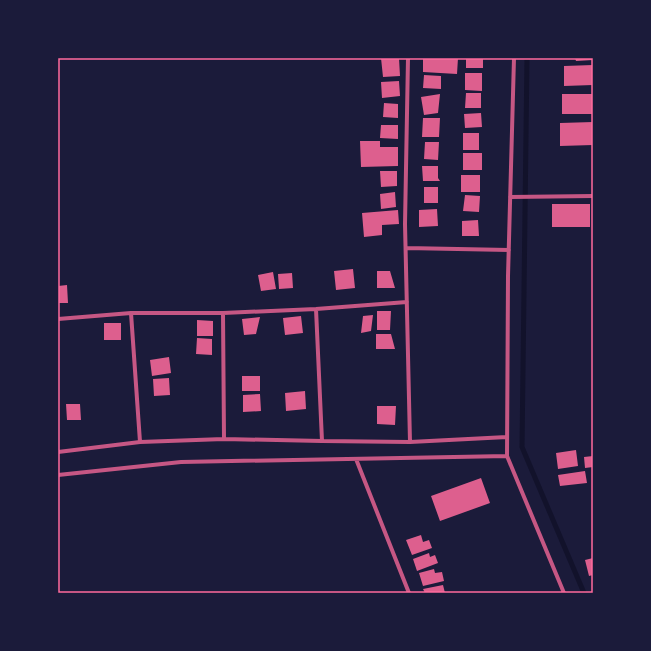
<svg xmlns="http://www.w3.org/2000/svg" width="651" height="651" viewBox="0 0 651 651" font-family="'Titillium Web',sans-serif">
  <rect width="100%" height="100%" fill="#1b1b3a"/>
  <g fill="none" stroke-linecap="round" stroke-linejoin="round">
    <path stroke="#12122b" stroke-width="5" d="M 527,58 L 522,447 L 584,593"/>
  </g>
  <path fill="#dd5f8e" d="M 381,58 L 399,58 L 400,76 L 383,77 Z
    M 423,58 L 458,58 L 457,74 L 423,72 Z
    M 466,58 L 483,58 L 483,68 L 466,68 Z
    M 575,58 L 593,58 L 593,60 L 576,61 Z
    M 593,65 L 593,85 L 564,86 L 564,66 Z
    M 465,73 L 482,73 L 482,91 L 465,90 Z
    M 424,75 L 441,76 L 441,89 L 423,88 Z
    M 399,81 L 400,96 L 382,98 L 381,82 Z
    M 466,93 L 481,93 L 481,108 L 465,108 Z
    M 440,94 L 438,113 L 424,115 L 421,97 Z
    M 562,94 L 593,94 L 593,114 L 562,114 Z
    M 384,103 L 398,104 L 398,118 L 383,117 Z
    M 481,113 L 482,127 L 465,128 L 464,114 Z
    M 423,118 L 440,118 L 439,137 L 422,137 Z
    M 593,122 L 593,145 L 560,146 L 560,123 Z
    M 381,125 L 398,125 L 398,139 L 380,138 Z
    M 463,133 L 479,133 L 479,150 L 463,150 Z
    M 360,141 L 380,141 L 380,147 L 398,147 L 398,166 L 361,167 Z
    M 425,142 L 439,142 L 438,160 L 424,159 Z
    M 463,153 L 482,153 L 482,170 L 463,170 Z
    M 422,166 L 438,166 L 438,178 L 440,181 L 423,181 Z
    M 380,171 L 397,171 L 397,186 L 381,187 Z
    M 461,175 L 480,175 L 480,192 L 461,192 Z
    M 424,187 L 438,187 L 438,203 L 424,203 Z
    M 395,192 L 396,207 L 381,209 L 380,194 Z
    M 465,195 L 480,196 L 479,212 L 463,211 Z
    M 552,204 L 590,204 L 590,227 L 552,227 Z
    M 437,209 L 438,226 L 419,227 L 419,210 Z
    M 398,210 L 399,224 L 382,225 L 382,235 L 364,237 L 362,213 Z
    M 478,220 L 479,236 L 462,236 L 462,221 Z
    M 353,269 L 355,288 L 336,290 L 334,271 Z
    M 377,271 L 390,271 L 395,288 L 377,288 Z
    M 273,272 L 276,289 L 261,291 L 258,275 Z
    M 292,273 L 293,288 L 279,289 L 278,274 Z
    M 67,285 L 68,303 L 58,303 L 58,286 Z
    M 377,311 L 391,311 L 390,330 L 377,330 Z
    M 373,315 L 371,331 L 361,333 L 363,316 Z
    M 301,316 L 303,333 L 285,335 L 283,318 Z
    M 260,317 L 256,334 L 244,335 L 242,319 Z
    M 197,320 L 213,321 L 213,336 L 197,336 Z
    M 104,323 L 121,323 L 121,340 L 104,340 Z
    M 376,334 L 391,334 L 395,349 L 376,349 Z
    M 197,338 L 212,339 L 212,355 L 196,354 Z
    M 169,357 L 171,373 L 152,376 L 150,360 Z
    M 242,376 L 260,376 L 260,391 L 242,391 Z
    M 169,378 L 170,395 L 154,396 L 153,379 Z
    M 305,391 L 306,409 L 286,411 L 285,393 Z
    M 260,394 L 261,411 L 243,412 L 243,395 Z
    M 66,404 L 80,404 L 81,420 L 67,420 Z
    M 377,406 L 396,406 L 395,425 L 377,424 Z
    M 576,450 L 578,466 L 558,469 L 556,453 Z
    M 593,456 L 593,467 L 585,468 L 584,457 Z
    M 585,471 L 587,483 L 560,486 L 558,475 Z
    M 481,478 L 490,503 L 440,521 L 431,496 Z
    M 421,535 L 423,542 L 429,540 L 432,548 L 412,555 L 406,540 Z
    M 429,553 L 430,557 L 435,555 L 438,563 L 417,571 L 413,559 Z
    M 593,558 L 593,575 L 589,576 L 585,560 Z
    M 434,569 L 435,573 L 442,572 L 444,581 L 423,586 L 419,573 Z
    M 443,585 L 445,593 L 425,593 L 423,589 Z"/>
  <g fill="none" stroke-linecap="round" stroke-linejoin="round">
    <path stroke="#c65784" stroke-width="4" d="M 408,58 L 405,224 L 410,442
      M 514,58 L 508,276 L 507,456 L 564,593
      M 510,197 L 593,196
      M 406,248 L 509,250
      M 316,309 L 322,441 L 410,442 L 507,437
      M 131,313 L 140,442 L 224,439
      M 223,313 L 224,439 L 322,441
      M 58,319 L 131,313 L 223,313 L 316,309 L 407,302
      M 58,452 L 140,442
      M 356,459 L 409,593
      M 58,475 L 181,462 L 507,456"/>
  </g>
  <rect width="651" height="651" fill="none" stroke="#1b1b3a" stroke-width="118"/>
  <rect x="59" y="59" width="533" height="533" fill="none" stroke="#ff6b9d" stroke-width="1.5"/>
</svg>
